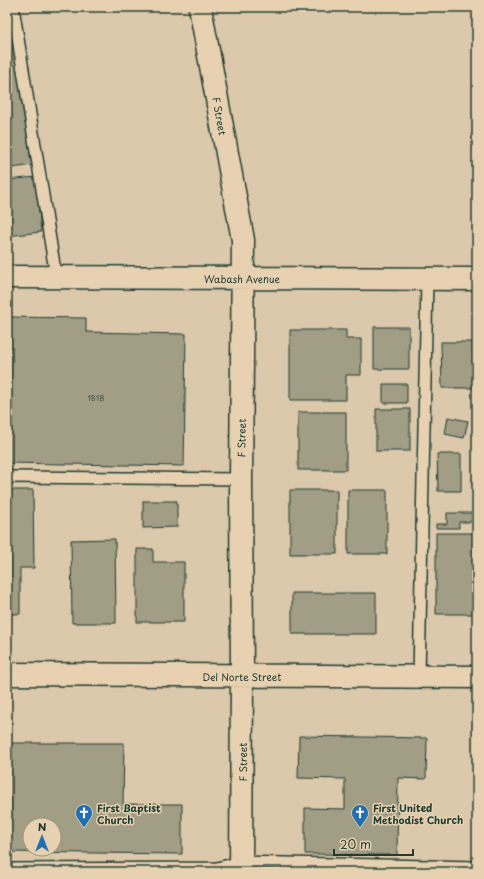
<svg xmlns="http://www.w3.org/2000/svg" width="484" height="879" viewBox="0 0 484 879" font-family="'Playpen Sans',sans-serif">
  <rect width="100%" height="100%" fill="#dcc8aa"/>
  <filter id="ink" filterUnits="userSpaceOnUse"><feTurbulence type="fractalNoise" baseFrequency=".025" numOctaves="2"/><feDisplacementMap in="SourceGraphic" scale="8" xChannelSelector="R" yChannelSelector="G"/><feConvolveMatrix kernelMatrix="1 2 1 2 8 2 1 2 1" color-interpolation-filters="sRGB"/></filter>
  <g filter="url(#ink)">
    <path fill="#a29d85" stroke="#1f3d34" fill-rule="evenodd" d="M 7,40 L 12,40 L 32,165 L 7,169 Z
      M 36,177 L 41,232 L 7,236 L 7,180 Z
      M 7,317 L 86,318 L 86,332 L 186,334 L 184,466 L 7,463 Z
      M 374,327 L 409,327 L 409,369 L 374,369 Z
      M 290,330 L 346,330 L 346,339 L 361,339 L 361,375 L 346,375 L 346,400 L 290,400 Z
      M 441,342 L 473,342 L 473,355 L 477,355 L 477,388 L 442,388 Z
      M 383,384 L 407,384 L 407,403 L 383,403 Z
      M 376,409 L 410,409 L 410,451 L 376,451 Z
      M 298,412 L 346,412 L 346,470 L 298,470 Z
      M 448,417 L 468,421 L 464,438 L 445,434 Z
      M 437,454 L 461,454 L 461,491 L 438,491 Z
      M 7,490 L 33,490 L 34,568 L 20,568 L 20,614 L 7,614 Z
      M 290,490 L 337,490 L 337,554 L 290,554 Z
      M 348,490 L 387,490 L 387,554 L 348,554 Z
      M 143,501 L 177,501 L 177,527 L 143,528 Z
      M 447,513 L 474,513 L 474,522 L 459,522 L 459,528 L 436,528 L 436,524 L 447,524 Z
      M 436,533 L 477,533 L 477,614 L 436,614 Z
      M 115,539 L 116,623 L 72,623 L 71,540 Z
      M 137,549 L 153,549 L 153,562 L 184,562 L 184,622 L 137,622 Z
      M 292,593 L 376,593 L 376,634 L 292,634 Z
      M 299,736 L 427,738 L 426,779 L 398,778 L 397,855 L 305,854 L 305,808 L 345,809 L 345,779 L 298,778 Z
      M 7,743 L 124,743 L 123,804 L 182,804 L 182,854 L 7,852 ZM 30,825 L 54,825 L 54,849 L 30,849 Z"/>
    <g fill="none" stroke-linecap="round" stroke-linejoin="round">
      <defs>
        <path id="lane" d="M 13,7 L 56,277
          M 7,477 L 241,479
          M 419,677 L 427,279
          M 7,869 L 217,868 L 241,862 L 477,867"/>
        <path id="secondary" d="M 200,7 L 243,240 L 241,479 L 242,676 L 241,872
          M 7,277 L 477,279
          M 7,674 L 477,677"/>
      </defs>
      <use href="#lane" stroke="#1f3d34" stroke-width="14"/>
      <use href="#secondary" stroke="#1f3d34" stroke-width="25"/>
      <use href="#lane" stroke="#e8d1b1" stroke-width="11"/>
      <use href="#secondary" stroke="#e8d1b1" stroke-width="22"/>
    </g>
  </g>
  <defs>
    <symbol id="church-pin" viewBox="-11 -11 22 30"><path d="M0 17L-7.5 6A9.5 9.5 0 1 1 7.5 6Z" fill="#1f6fb2" stroke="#e8d1b1"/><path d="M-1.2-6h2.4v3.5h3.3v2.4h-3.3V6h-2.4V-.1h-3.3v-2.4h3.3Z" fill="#fff"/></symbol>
  </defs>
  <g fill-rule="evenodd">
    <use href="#church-pin" x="74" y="803" width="20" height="27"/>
    <use href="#church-pin" x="350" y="803" width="20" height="27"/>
  </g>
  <g text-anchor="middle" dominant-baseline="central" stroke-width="3" stroke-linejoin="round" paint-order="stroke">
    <g font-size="8" fill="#405548">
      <text x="96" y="398">1818</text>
    </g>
    <g font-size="10" fill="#1f3d34" stroke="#e8d1b1">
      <text transform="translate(220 116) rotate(80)">F Street</text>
      <text x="242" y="278">Wabash Avenue</text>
      <text transform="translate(241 438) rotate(-89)">F Street</text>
      <text x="242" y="676">Del Norte Street</text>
      <text transform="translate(242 762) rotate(-90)">F Street</text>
    </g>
    <g font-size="10" font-weight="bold" fill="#1f3d34" stroke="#e8d1b1" text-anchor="start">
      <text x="97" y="807">First Baptist<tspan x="97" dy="12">Church</tspan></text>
      <text x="373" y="807">First United<tspan x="373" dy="12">Methodist Church</tspan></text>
    </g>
  </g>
  <rect width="484" height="879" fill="none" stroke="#e8d1b1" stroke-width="24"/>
  <rect x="12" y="12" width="460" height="855" fill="none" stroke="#1f3d34" stroke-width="1.5" filter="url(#ink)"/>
  <g transform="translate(42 837)"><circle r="19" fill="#e8d1b1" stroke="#98967f"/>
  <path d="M0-3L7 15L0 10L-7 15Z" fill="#1f6fb2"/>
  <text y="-6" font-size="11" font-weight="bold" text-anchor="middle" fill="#1f3d34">N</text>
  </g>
  <path d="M334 849v6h79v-6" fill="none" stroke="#1f3d34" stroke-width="2"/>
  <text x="340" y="849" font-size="12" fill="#1f3d34" stroke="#e8d1b1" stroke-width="3" paint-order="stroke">20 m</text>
</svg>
